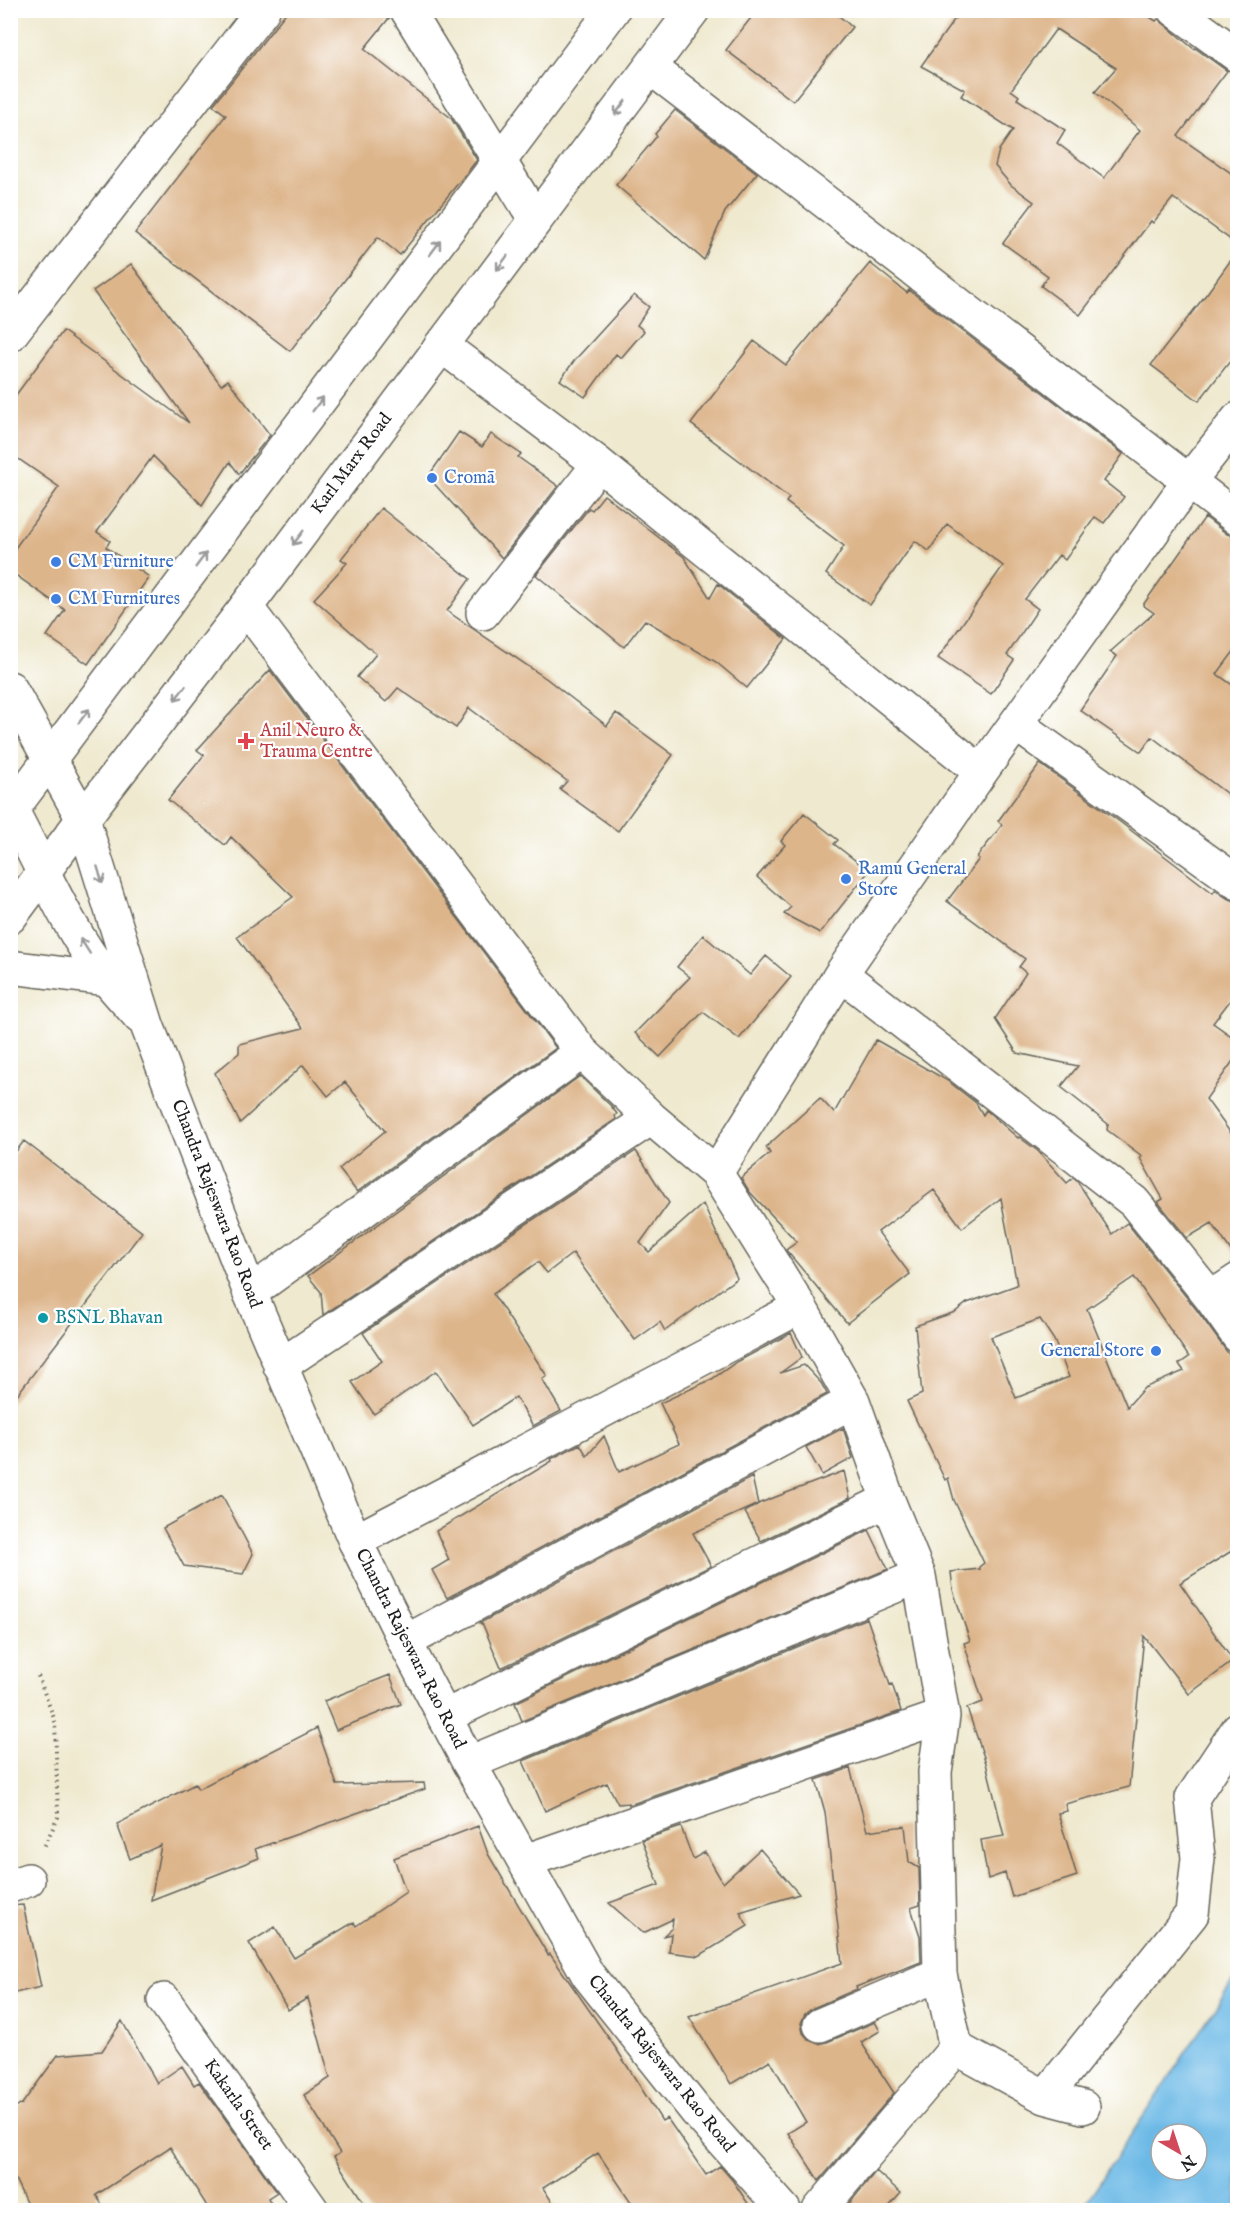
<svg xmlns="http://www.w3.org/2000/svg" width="1248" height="2221" viewBox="0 0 1248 2221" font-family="'IM FELL English',serif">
  <rect width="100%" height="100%" fill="#fff"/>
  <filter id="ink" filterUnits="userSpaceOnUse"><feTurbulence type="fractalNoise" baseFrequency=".0167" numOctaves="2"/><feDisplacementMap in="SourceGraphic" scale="12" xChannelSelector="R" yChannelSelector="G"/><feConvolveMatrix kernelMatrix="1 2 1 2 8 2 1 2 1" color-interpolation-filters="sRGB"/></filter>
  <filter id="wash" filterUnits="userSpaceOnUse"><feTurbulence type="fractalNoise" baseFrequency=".008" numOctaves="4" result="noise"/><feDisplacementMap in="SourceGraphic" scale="24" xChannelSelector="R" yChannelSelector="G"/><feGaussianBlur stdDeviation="1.35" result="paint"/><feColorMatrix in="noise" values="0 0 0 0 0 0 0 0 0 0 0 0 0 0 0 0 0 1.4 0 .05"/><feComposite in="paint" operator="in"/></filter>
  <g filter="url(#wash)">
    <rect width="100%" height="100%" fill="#efe9cf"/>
    <path fill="#6cb9e6" stroke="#446a81" stroke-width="1.5" fill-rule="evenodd" d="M 1237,1975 L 1237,2210 L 1081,2210 ZM 1161,2134 L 1197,2134 L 1197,2170 L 1161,2170 Z"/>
    <g id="blocks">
      <path fill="#ddb58b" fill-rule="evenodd" d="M 288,10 L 388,10 L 390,17 L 364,49 L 451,118 L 477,160 L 400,255 L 378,237 L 290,351 L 135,233 L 226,115 L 213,105 Z
        M 757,10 L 832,10 L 852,27 L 793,101 L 726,50 Z
        M 961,10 L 1139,10 L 1156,21 L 1158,19 L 1194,49 L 1195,48 L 1227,71 L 1178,136 L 1238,178 L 1238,245 L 1173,198 L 1153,223 L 1151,221 L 1080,315 L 1041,286 L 1048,276 L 1003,243 L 1034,202 L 1011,185 L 995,166 L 999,150 L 1013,130 L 961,96 L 965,90 L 921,66 ZM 1056,29 L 1116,68 L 1095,92 L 1140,130 L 1104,178 L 1057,143 L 1065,130 L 1017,99 L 1019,96 L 1011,90 Z
        M 675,110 L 757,173 L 725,212 L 704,260 L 616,185 L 657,136 L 655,134 Z
        M 1238,250 L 1238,351 L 1199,401 L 1151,365 L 1208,292 Z
        M 870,263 L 907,293 L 909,290 L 1123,454 L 1104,481 L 1124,497 L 1104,523 L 1095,517 L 1065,560 L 1059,555 L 1025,599 L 1038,609 L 1007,655 L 1014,660 L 991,694 L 938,658 L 1003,566 L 947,524 L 929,551 L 915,541 L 870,605 L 826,574 L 844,546 L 786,502 L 789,498 L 691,424 L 754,341 L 786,365 Z
        M 131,264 L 221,385 L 228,380 L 270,435 L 239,474 L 230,462 L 202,505 L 153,456 L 97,532 L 110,541 L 106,547 L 149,577 L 88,664 L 47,636 L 65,610 L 10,571 L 10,555 L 59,487 L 10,453 L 10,403 L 63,331 L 189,423 L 93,291 Z
        M 634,295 L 649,307 L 637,325 L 644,331 L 621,358 L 616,354 L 585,397 L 560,380 L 574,361 Z
        M 459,432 L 482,447 L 491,434 L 521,454 L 518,457 L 558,486 L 502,558 L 428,477 Z
        M 604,495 L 684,557 L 710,598 L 718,584 L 786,639 L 747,688 L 716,662 L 645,620 L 624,647 L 536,575 L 589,508 L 592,510 Z
        M 381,508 L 470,579 L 447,611 L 547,679 L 607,726 L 616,713 L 673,755 L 618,831 L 560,789 L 567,781 L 469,708 L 456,728 L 398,688 L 386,702 L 357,677 L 376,654 L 314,599 L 347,563 L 341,559 Z
        M 1205,517 L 1227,534 L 1238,537 L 1238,646 L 1217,674 L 1238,689 L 1238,802 L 1152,737 L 1141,752 L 1080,710 L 1117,656 L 1110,652 L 1154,613 L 1143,605 Z
        M 270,670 L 556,1048 L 357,1192 L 339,1169 L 385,1131 L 345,1082 L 328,1096 L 303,1065 L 240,1123 L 215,1073 L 239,1053 L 239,1044 L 303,1028 L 237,937 L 293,897 L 231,837 L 225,845 L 168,800 L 204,755 L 197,750 Z
        M 1040,764 L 1120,822 L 1213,893 L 1215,890 L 1227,898 L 1238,902 L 1238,990 L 1213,1023 L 1238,1041 L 1238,1054 L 1206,1099 L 1238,1143 L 1238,1261 L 1212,1223 L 1187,1238 L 1158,1202 L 1163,1199 L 1140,1158 L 1142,1156 L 1107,1130 L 1108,1124 L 1061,1087 L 1078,1066 L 1017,1053 L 995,1019 L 1026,973 L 1019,967 L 1025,959 L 947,901 L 979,859 L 977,857 L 1002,825 L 998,821 Z
        M 804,813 L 838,840 L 834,844 L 869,871 L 820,933 L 784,914 L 791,907 L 757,877 L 785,845 L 781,841 Z
        M 703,935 L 750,975 L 766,956 L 791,977 L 739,1039 L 703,1012 L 660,1057 L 635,1033 L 690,977 L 677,967 Z
        M 876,1040 L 948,1081 L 976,1103 L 983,1115 L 986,1110 L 1018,1138 L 1019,1137 L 1038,1151 L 1067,1183 L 1073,1178 L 1077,1181 L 1112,1234 L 1127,1223 L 1196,1309 L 1238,1367 L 1238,1547 L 1180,1583 L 1233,1661 L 1189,1694 L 1144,1636 L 1129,1787 L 1065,1804 L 1067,1811 L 1058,1813 L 1077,1876 L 1012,1897 L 1005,1873 L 988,1879 L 981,1840 L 1004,1836 L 986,1763 L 967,1708 L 983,1702 L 964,1643 L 970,1641 L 953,1590 L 951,1572 L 980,1569 L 979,1567 L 984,1563 L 954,1500 L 948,1478 L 945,1480 L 907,1401 L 922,1394 L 915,1326 L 955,1312 L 967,1303 L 1017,1285 L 1001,1198 L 962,1228 L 934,1190 L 878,1232 L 910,1274 L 847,1323 L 786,1250 L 797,1242 L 749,1191 L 741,1178 L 770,1153 L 766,1147 L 820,1098 L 834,1113 ZM 1134,1277 L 1189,1357 L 1179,1364 L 1184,1371 L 1144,1388 L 1127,1407 L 1087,1309 ZM 1040,1319 L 1054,1340 L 1069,1377 L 1016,1398 L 991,1337 Z
        M 580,1076 L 611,1106 L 617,1114 L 615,1116 L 616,1119 L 323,1315 L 321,1292 L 308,1276 Z
        M 24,1141 L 142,1232 L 10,1404 L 10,1159 Z
        M 636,1151 L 669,1203 L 640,1243 L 649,1252 L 703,1204 L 737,1278 L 665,1331 L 660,1322 L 635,1340 L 573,1253 L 547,1273 L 538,1262 L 493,1294 L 547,1376 L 542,1379 L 561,1411 L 533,1426 L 516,1397 L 473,1425 L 436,1371 L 374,1414 L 352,1382 L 382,1361 L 363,1333 Z
        M 791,1333 L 802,1357 L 780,1373 L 804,1365 L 821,1383 L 827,1394 L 447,1598 L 432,1570 L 449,1560 L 436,1531 L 552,1461 L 551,1459 L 580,1444 L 587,1456 L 604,1436 L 619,1472 L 679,1444 L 660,1403 L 712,1379 L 735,1363 Z
        M 843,1428 L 853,1458 L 822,1475 L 806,1447 Z
        M 844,1471 L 850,1498 L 761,1541 L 745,1512 L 760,1503 Z
        M 752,1477 L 758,1504 L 693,1533 L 711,1566 L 501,1668 L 483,1625 L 480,1623 Z
        M 222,1495 L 253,1554 L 243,1574 L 184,1566 L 163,1528 Z
        M 869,1530 L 888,1569 L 522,1721 L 515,1703 Z
        M 867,1618 L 890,1685 L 892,1684 L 901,1711 L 629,1805 L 629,1803 L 618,1804 L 607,1783 L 545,1811 L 523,1761 Z
        M 390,1675 L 401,1704 L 336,1730 L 324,1701 Z
        M 317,1728 L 337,1785 L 424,1783 L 425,1789 L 255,1849 L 259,1858 L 151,1900 L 161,1845 L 130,1859 L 117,1824 L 195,1784 L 198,1789 Z
        M 850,1768 L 867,1831 L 905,1826 L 909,1862 L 919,1868 L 920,1905 L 911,1908 L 920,1936 L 921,1962 L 856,1987 L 857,1989 L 813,2008 L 805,2014 L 801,2023 L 803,2033 L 809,2040 L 818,2044 L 827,2042 L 875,2022 L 880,2031 L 861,2042 L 894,2093 L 819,2181 L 788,2133 L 806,2122 L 770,2060 L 731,2084 L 689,2017 L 842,1963 L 825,1812 L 816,1780 Z
        M 478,1826 L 488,1854 L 548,1955 L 550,1954 L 617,2050 L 662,2121 L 667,2118 L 706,2175 L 720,2166 L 733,2181 L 753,2211 L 637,2211 L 598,2153 L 543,2188 L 558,2211 L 369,2211 L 334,2157 L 340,2153 L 304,2095 L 330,2078 L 308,1998 L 288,2010 L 249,1943 L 275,1927 L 294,1958 L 354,1922 L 356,1926 L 406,1892 L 394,1858 Z
        M 681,1827 L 693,1859 L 705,1852 L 723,1883 L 760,1849 L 799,1894 L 740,1912 L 748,1926 L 699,1956 L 669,1952 L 671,1934 L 663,1936 L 672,1928 L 673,1919 L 643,1933 L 609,1903 L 659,1885 L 642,1840 Z
        M 23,1905 L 41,1987 L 10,1994 L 10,1906 Z
        M 122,2021 L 157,2083 L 182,2066 L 194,2085 L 199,2082 L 277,2192 L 268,2198 L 275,2211 L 210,2211 L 170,2147 L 96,2195 L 106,2211 L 30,2211 L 10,2168 L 10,2111 L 22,2104 L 58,2055 L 102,2051 Z
        M 876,2171 L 901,2193 L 885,2211 L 843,2211 Z"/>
    </g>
  </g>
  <g filter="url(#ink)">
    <use href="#blocks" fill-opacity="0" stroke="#66645b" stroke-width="1.5"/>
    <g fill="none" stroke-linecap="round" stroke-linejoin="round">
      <defs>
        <path id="minor" d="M 407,10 L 535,219
          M 1175,10 L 1238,56
          M 651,68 L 1238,519
          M 10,335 L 263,10
          M 441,345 L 599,464 L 981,772
          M 246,607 L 582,1052 L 651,1118 L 716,1173 L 841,974 L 981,772 L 1189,481 L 1238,419
          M 483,613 L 599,464
          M 1016,724 L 1238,883
          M 841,974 L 1134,1202 L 1211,1298 L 1238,1336
          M 716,1173 L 800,1307 L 853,1401 L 888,1500 L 919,1576 L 943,1716 L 935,1772 L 940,1974 L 956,2048 L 1045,2097 L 1083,2107
          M 250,1293 L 582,1052
          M 1211,1298 L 1238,1280
          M 280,1366 L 651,1118
          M 355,1541 L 800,1307
          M 405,1642 L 853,1401
          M 444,1717 L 888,1500
          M 469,1763 L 919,1576
          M 525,1861 L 943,1716
          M 10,1886 L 28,1880
          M 164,2000 L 312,2210
          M 820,2025 L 940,1974
          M 1045,2097 L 1192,1914 L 1198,1858 L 1192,1798 L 1238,1729
          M 819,2210 L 956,2048"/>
        <path id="tertiary" d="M 10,688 L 83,819 L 147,1025 L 250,1293 L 355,1541 L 405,1642 L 469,1763 L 588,1975 L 696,2111 L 784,2210
          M 10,807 C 41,864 66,927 107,979 C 117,992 129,1004 140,1017
          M 10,967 L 106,979"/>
        <path id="secondary" d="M 10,812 L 613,10
          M 10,917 L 83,819 L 246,607 L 693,10"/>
      </defs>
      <use href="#minor" stroke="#66645b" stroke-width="36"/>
      <use href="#tertiary" stroke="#66645b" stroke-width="36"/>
      <use href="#secondary" stroke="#66645b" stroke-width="36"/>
      <path stroke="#66645b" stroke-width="4" stroke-dasharray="1.5 4.5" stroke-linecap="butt" d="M 38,1676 L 55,1721 L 58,1817 L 43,1849"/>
      <use href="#minor" stroke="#fff" stroke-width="33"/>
      <use href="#tertiary" stroke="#fff" stroke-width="33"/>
      <use href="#secondary" stroke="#fff" stroke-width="33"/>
    </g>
    <defs><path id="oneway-shaft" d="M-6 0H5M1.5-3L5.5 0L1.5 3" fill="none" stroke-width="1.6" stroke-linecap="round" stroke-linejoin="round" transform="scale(1.5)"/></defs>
    <g stroke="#999">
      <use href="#oneway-shaft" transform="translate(620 108) rotate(127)"/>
      <use href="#oneway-shaft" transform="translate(435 248) rotate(-53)"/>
      <use href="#oneway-shaft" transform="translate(502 263) rotate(127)"/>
      <use href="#oneway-shaft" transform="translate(318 404) rotate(-53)"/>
      <use href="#oneway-shaft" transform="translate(298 538) rotate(127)"/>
      <use href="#oneway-shaft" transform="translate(201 560) rotate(-53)"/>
      <use href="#oneway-shaft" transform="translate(180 693) rotate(128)"/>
      <use href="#oneway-shaft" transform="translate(84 716) rotate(-53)"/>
      <use href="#oneway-shaft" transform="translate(100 875) rotate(73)"/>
      <use href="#oneway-shaft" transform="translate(85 946) rotate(-123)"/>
    </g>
  </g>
  <g fill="#3f7fe0" stroke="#fff" stroke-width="2">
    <circle cx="432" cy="478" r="6"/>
    <circle cx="56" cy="562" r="6"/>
    <circle cx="56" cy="599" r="6"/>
    <circle cx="846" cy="879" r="6"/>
    <circle cx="1156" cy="1351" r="6"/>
  </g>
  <path fill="#e0444e" stroke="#fff" stroke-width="2" d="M243 732h6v6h6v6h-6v6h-6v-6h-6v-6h6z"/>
  <circle fill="#0f9aa8" stroke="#fff" stroke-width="2" cx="43" cy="1318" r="6"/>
  <g text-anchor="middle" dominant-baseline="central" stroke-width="4.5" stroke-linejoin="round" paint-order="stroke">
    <g font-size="18" fill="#1c1c1c" stroke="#fff">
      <text transform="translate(352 464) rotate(-53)">Karl Marx Road</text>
      <text transform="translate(216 1204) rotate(69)">Chandra Rajeswara Rao Road</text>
      <text transform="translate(410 1649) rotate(63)">Chandra Rajeswara Rao Road</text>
      <text transform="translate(661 2064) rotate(51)">Chandra Rajeswara Rao Road</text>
      <text transform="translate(238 2105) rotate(55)">Kakarla Street</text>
    </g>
    <g font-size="18" fill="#366cbe" stroke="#fff" text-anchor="start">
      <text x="444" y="478">Cromā</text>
      <text x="68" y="562">CM Furniture</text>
      <text x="68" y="599">CM Furnitures</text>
      <text x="858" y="869">Ramu General<tspan x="858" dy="21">Store</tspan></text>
      <text x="1144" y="1351" text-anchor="end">General Store</text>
    </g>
    <g font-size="18" fill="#be3a42" stroke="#fff" text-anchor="start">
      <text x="260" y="731">Anil Neuro &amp;<tspan x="260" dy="21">Trauma Centre</tspan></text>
    </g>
    <g font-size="18" fill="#0d838f" stroke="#fff" text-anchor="start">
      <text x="55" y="1318">BSNL Bhavan</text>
    </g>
  </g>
  <rect width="1248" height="2221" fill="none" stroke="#fff" stroke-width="36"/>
  <g transform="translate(1179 2152) rotate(141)"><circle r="28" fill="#ffffff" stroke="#a4a4a4" stroke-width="1.5"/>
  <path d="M0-4.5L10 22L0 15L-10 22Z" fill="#d1495b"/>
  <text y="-9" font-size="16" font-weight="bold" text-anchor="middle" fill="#1c1c1c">N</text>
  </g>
</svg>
